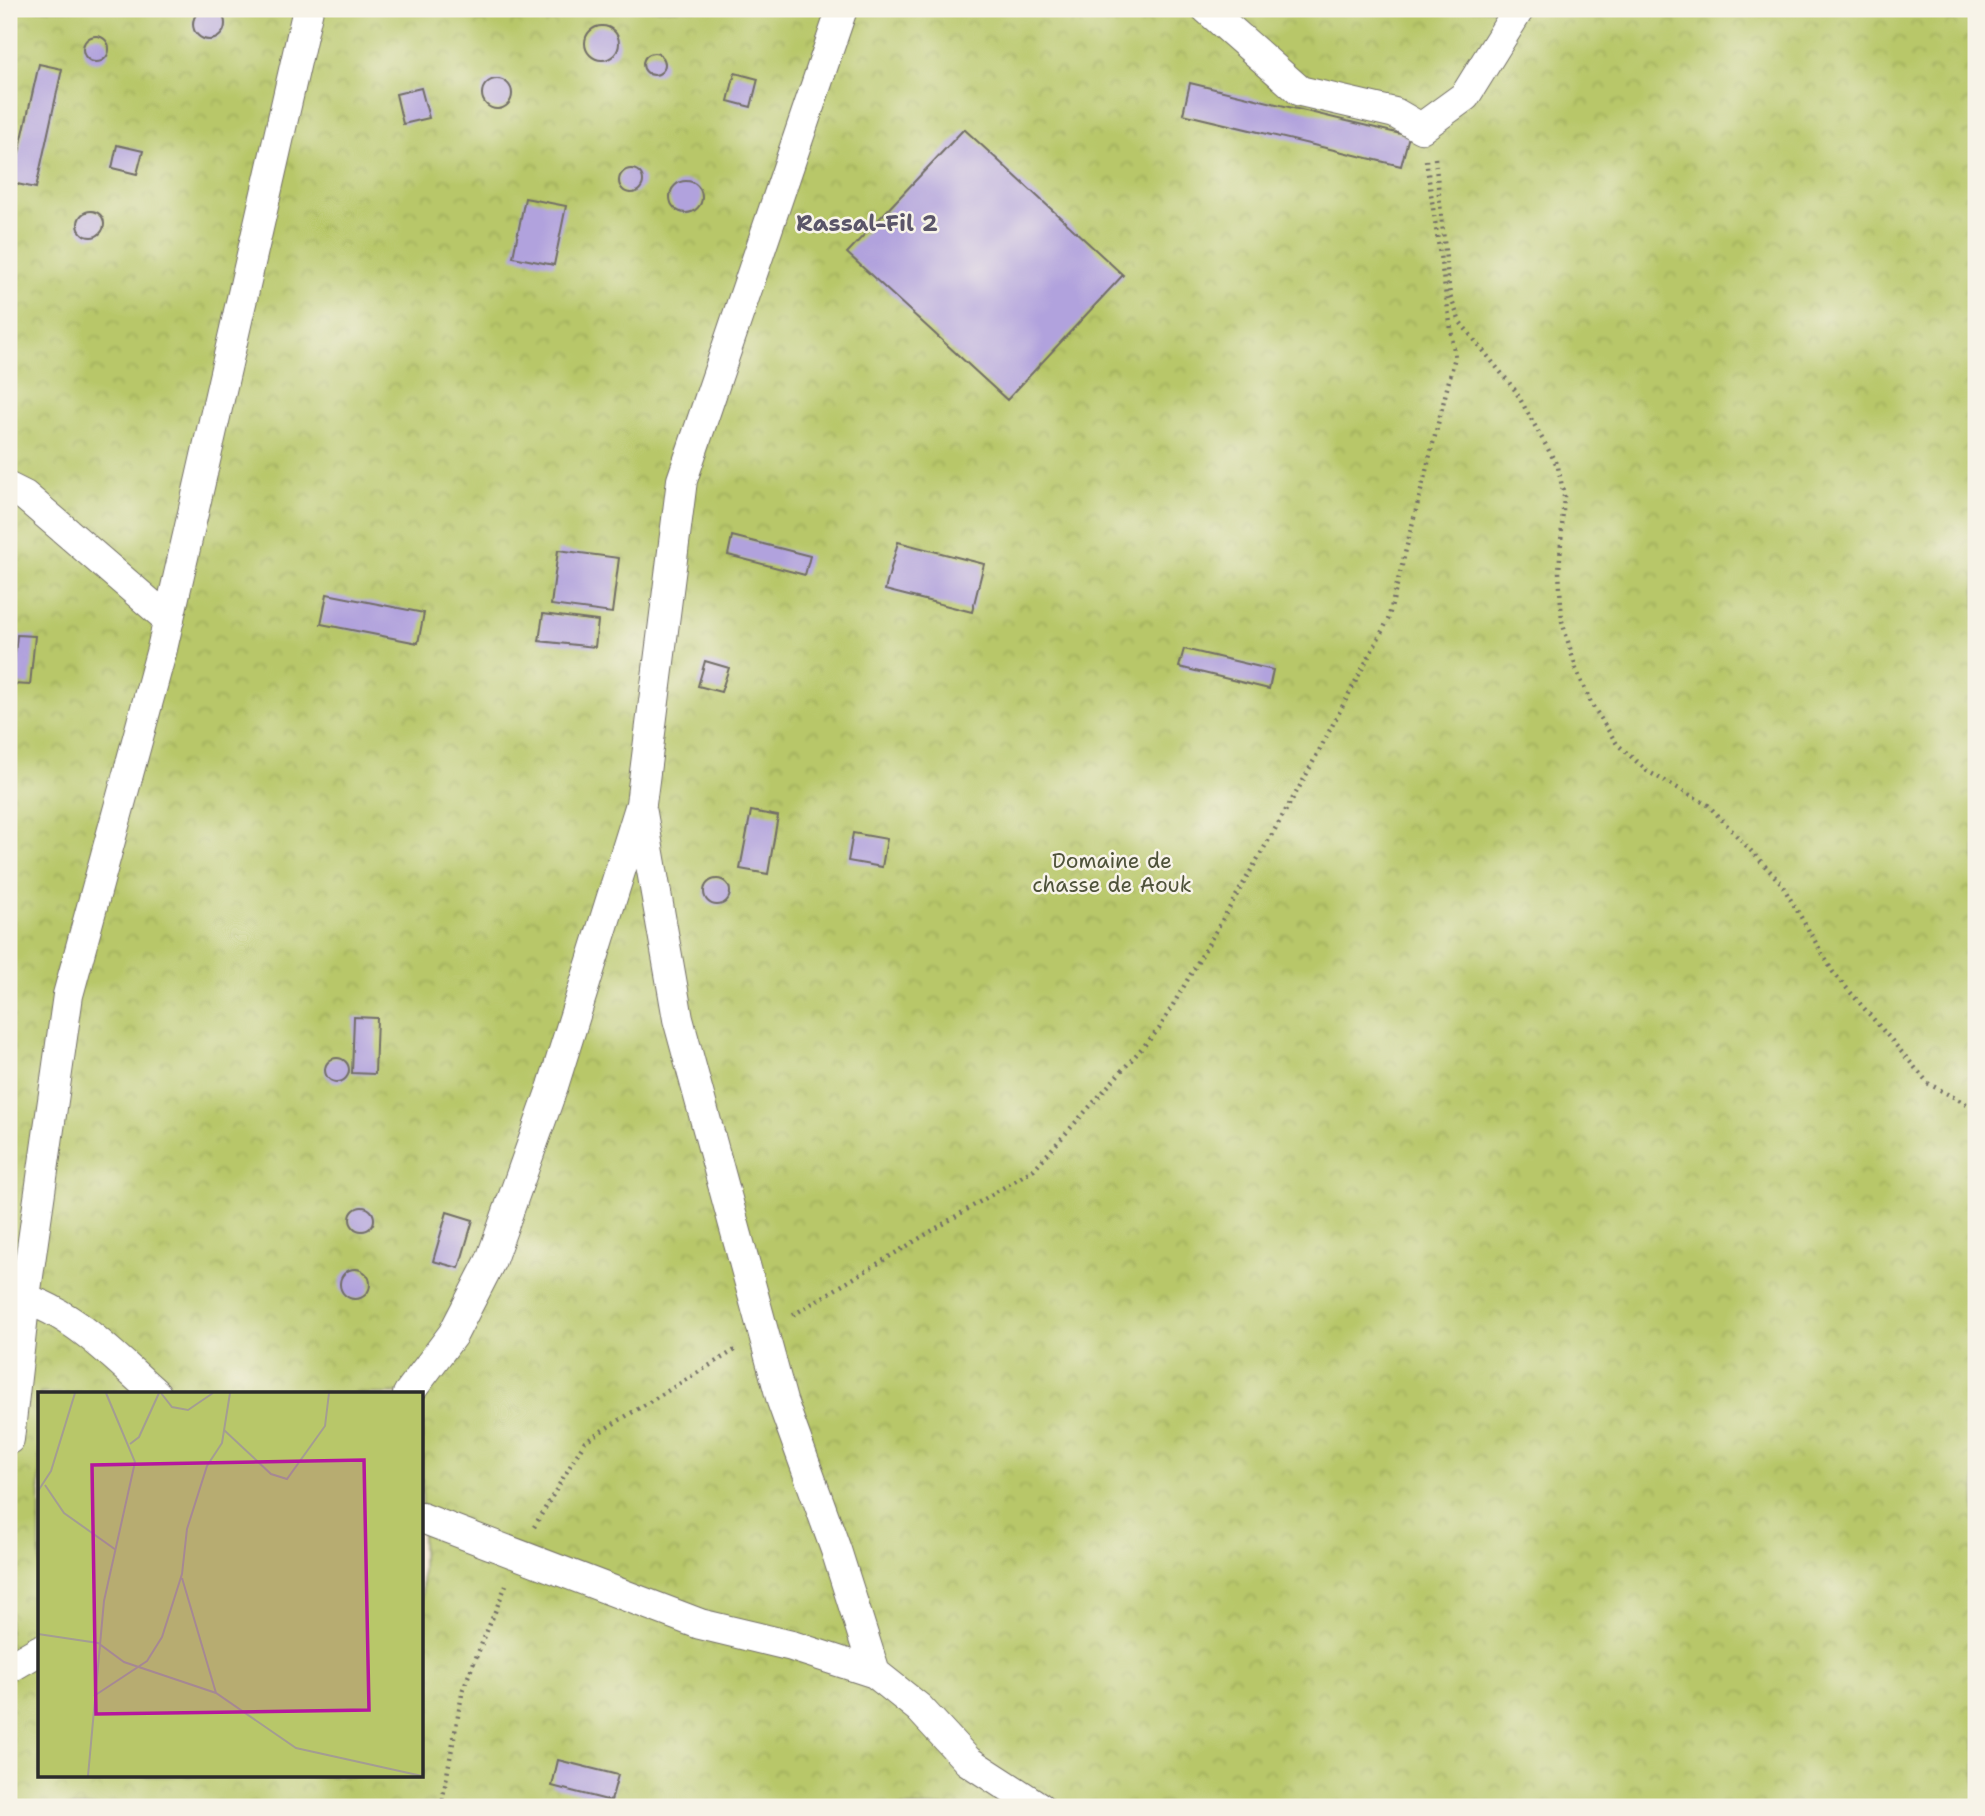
<svg xmlns="http://www.w3.org/2000/svg" width="1985" height="1816" viewBox="0 0 1985 1816" font-family="'Shantell Sans',sans-serif">
  <defs>
    <pattern id="park-crowns" width="20" height="18" patternUnits="userSpaceOnUse" patternTransform="scale(1.75)"><rect width="20" height="18" fill="#b8c769"/><path d="M2 6a3 3 0 1 1 6 0M12 15a3 3 0 1 1 6 0" fill="none" stroke="#9eab5b"/></pattern>
  </defs>
  <rect width="100%" height="100%" fill="#f7f3e8"/>
  <filter id="ink" filterUnits="userSpaceOnUse"><feTurbulence type="fractalNoise" baseFrequency=".0143" numOctaves="2"/><feDisplacementMap in="SourceGraphic" scale="14" xChannelSelector="R" yChannelSelector="G"/><feConvolveMatrix kernelMatrix="1 2 1 2 8 2 1 2 1" color-interpolation-filters="sRGB"/></filter>
  <filter id="wash" filterUnits="userSpaceOnUse"><feTurbulence type="fractalNoise" baseFrequency=".00686" numOctaves="4" result="noise"/><feDisplacementMap in="SourceGraphic" scale="28" xChannelSelector="R" yChannelSelector="G"/><feGaussianBlur stdDeviation="1.57" result="paint"/><feColorMatrix in="noise" values="0 0 0 0 0 0 0 0 0 0 0 0 0 0 0 0 0 1.4 0 .05"/><feComposite in="paint" operator="in"/></filter>
  <g filter="url(#wash)">
    <rect width="100%" height="100%" fill="#f5e9d6"/>
    <path fill="url(#park-crowns)" stroke="#72794a" stroke-width="2" fill-rule="evenodd" d="M 9,9 L 1976,9 L 1976,1807 L 9,1807 ZM 40,1394 L 422,1394 L 422,1776 L 40,1776 Z"/>
    <g id="blocks">
      <path fill="#b1a2dd" d="M193 24a16 16 0 1 1 32 0a16 16 0 1 1-32 0Z
        M585 43a17 17 0 1 1 34 0a17 17 0 1 1-34 0Z
        M83 49a13 13 0 1 1 26 0a13 13 0 1 1-26 0Z
        M643 64a11 11 0 1 1 22 0a11 11 0 1 1-22 0Z
        M 39,64 L 62,69 L 36,188 L 12,183 Z
        M 735,73 L 758,79 L 751,107 L 728,101 Z
        M482 94a15 15 0 1 1 30 0a15 15 0 1 1-30 0Z
        M 1190,83 L 1409,136 L 1401,166 L 1183,114 Z
        M 421,88 L 429,118 L 403,124 L 396,94 Z
        M 964,129 L 1123,275 L 1007,400 L 847,253 Z
        M 117,145 L 143,151 L 137,174 L 112,168 Z
        M619 181a12 12 0 1 1 24 0a12 12 0 1 1-24 0Z
        M670 197a16 16 0 1 1 32 0a16 16 0 1 1-32 0Z
        M 525,198 L 566,206 L 554,265 L 513,257 Z
        M78 224a13 13 0 1 1 26 0a13 13 0 1 1-26 0Z
        M 732,536 L 810,556 L 805,575 L 728,555 Z
        M 898,542 L 984,564 L 972,612 L 885,590 Z
        M 558,550 L 619,558 L 612,613 L 551,605 Z
        M 327,594 L 424,613 L 418,643 L 321,624 Z
        M 543,614 L 598,621 L 595,647 L 539,641 Z
        M 17,635 L 35,636 L 30,685 L 12,684 Z
        M 1184,649 L 1273,670 L 1269,689 L 1179,667 Z
        M 705,661 L 729,668 L 721,692 L 698,686 Z
        M 751,811 L 778,816 L 768,874 L 740,869 Z
        M 853,833 L 887,839 L 882,867 L 848,861 Z
        M704 892a13 13 0 1 1 26 0a13 13 0 1 1-26 0Z
        M 354,1017 L 377,1018 L 375,1074 L 352,1073 Z
        M325 1070a12 12 0 1 1 24 0a12 12 0 1 1-24 0Z
        M350 1219a12 12 0 1 1 24 0a12 12 0 1 1-24 0Z
        M 447,1212 L 473,1220 L 459,1268 L 433,1261 Z
        M340 1284a15 15 0 1 1 30 0a15 15 0 1 1-30 0Z
        M 558,1760 L 618,1775 L 611,1801 L 552,1786 Z"/>
    </g>
  </g>
  <g filter="url(#ink)">
    <use href="#blocks" fill-opacity="0" stroke="#726e67" stroke-width="2"/>
    <g fill="none" stroke-linecap="round" stroke-linejoin="round">
      <defs>
        <path id="street" d="M 1207,9 L 1300,91 L 1395,113 L 1421,128 L 1465,96 L 1519,9
          M 9,488 L 25,496 L 169,620
          M 642,813 L 678,1019 L 782,1401 L 836,1550 L 875,1673
          M 9,1295 C 67,1305 114,1357 156,1394
          M 408,1394 L 453,1334 L 491,1260 L 553,1086 L 641,804 L 682,480 L 842,9
          M 9,1439 L 25,1297 L 68,995 L 162,649 L 308,9
          M 422,1518 L 700,1624 L 792,1646 L 875,1673 L 919,1708 L 968,1761 L 1039,1807
          M 9,1668 L 40,1650"/>
      </defs>
      <use href="#street" stroke="#726e67" stroke-width="32"/>
      <path stroke="#726e67" stroke-width="4.5" stroke-dasharray="2 5" stroke-linecap="butt" d="M 1435,158 L 1450,296 L 1460,322 L 1515,390 L 1558,467 L 1564,496 L 1559,572 L 1562,621 L 1576,669 L 1592,705 L 1617,744 L 1647,771 L 1708,805 L 1781,883 L 1833,972 L 1929,1084 L 1976,1109
        M 793,1315 L 1034,1169 L 1159,1029 L 1304,779 L 1388,620 L 1455,357 L 1426,160
        M 534,1527 L 585,1441 L 735,1350
        M 441,1807 L 463,1689 L 506,1585"/>
      <use href="#street" stroke="#fff" stroke-width="30"/>
    </g>
  </g>
  <g text-anchor="middle" dominant-baseline="central" stroke-width="5" stroke-linejoin="round" paint-order="stroke">
    <g font-size="21" fill="#4e523a" stroke="#f7f3e8">
      <text x="1112" y="861">Domaine de<tspan x="1112" dy="24">chasse de Aouk</tspan></text>
    </g>
    <g font-size="23" font-weight="bold" fill="#5a5569" stroke="#f7f3e8">
      <text x="867" y="223">Rassal-Fil 2</text>
    </g>
  </g>
  <g transform="translate(38 1392)">
    <rect width="385" height="385" fill="#f5e9d6"/>
    <path d="M 0,1 L 385,1 L 385,384 L 0,384 Z" fill="#b8c769"/>
    <path fill="none" stroke="#a49d92" stroke-width="2" d="M 123,1 L 134,15 L 150,18 L 175,1M 186,38 L 233,82 L 249,87 L 287,34 L 291,1M 92,52 L 101,45 L 121,1M 7,93 L 26,121 L 78,158M 0,99 L 13,79 L 37,1M 144,186 L 178,301M 0,242 L 60,251 L 86,270 L 178,301 L 258,356 L 384,384M 56,304 L 109,269 L 124,245 L 144,182 L 149,137 L 169,74 L 184,51 L 192,1M 50,384 L 66,209 L 97,70 L 68,1"/>
    <path fill="#b5179e" fill-opacity="0.15" stroke="#b5179e" stroke-width="3.5" d="M 326,68 L 331,318 L 58,322 L 54,73 Z"/>
    <rect width="385" height="385" fill="none" stroke="#2b2b2b" stroke-width="3.5"/>
  </g>
  <rect width="1985" height="1816" fill="none" stroke="#f7f3e8" stroke-width="35"/>
</svg>
